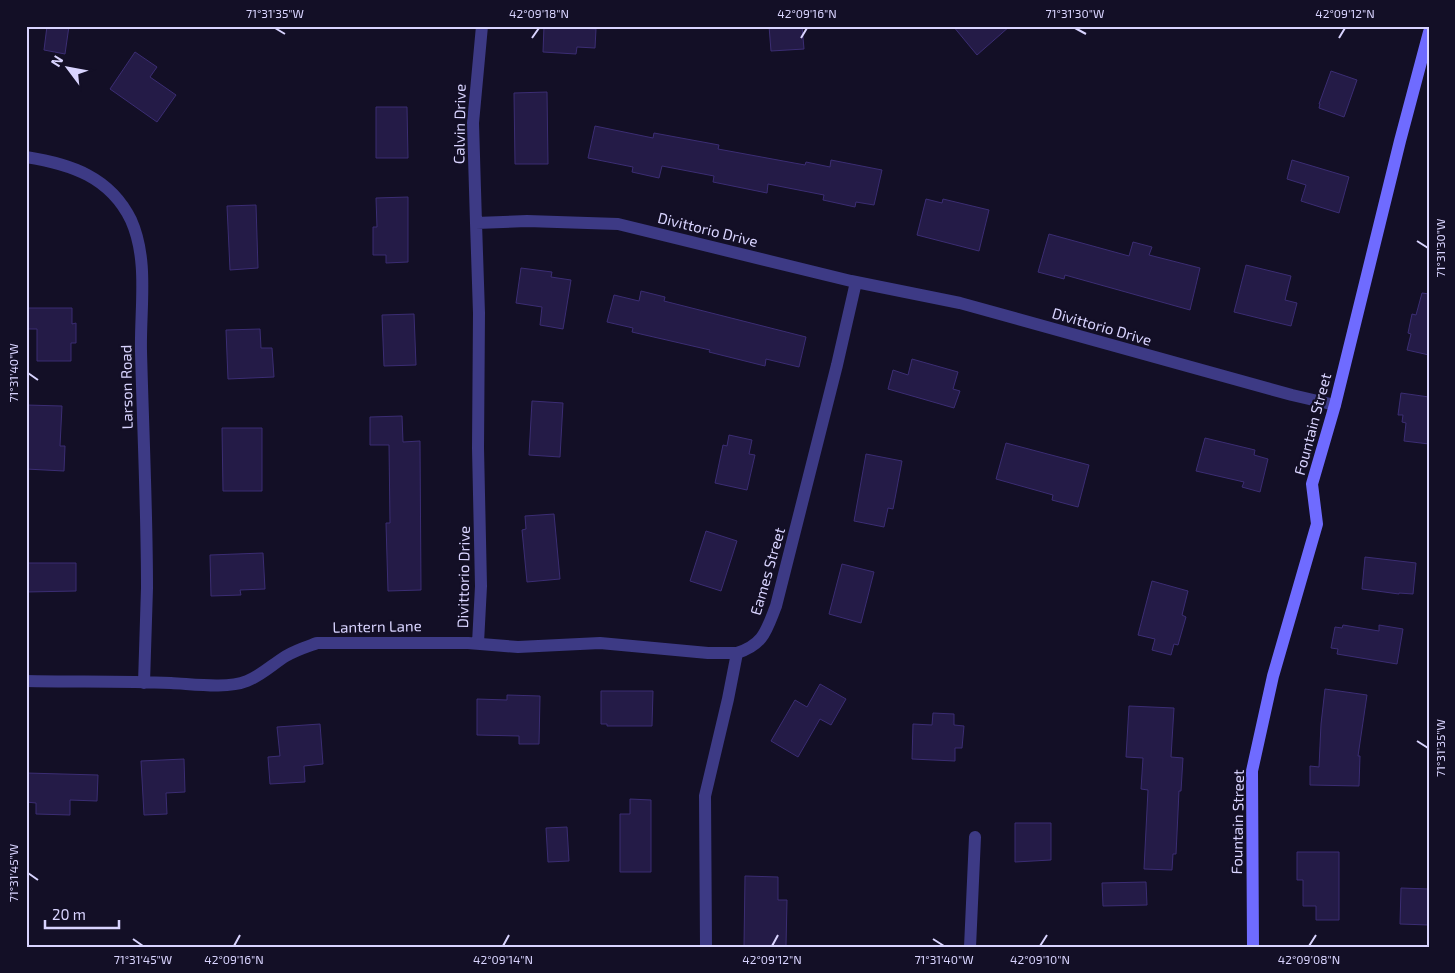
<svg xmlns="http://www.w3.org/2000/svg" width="1455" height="973" viewBox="0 0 1455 973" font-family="'Exo 2',sans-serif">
  <rect width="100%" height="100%" fill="#130f26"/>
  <path fill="#241b47" stroke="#3b2d73" d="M 47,26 L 69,26 L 65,54 L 44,50 Z
    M 544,26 L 578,26 L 578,28 L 596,29 L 595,48 L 577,47 L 576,54 L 543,52 Z
    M 769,26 L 802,26 L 804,49 L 771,51 Z
    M 953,26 L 1010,26 L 977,55 Z
    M 135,52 L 157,67 L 150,77 L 176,95 L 157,122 L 110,89 Z
    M 1331,71 L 1357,80 L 1344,117 L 1319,108 L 1320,104 L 1319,104 Z
    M 547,92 L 548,164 L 515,164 L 514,93 Z
    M 376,107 L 407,107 L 408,158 L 376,158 Z
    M 595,126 L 653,138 L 654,133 L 719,145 L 718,149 L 805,165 L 806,162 L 830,167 L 831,160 L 882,170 L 874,205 L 856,202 L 855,207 L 823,200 L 824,195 L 768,184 L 767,193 L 713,182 L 714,176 L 662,166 L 659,178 L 632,172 L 633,167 L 588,158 Z
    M 1292,160 L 1349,177 L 1339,213 L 1301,201 L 1306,185 L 1287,179 Z
    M 408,197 L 408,262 L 386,263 L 386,255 L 373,255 L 373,227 L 377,227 L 376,198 Z
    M 926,199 L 942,203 L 943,199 L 989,210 L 979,251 L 917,235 Z
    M 256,205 L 258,268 L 230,270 L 227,206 Z
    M 1049,234 L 1129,256 L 1133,242 L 1152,247 L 1149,255 L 1200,268 L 1190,310 L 1065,275 L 1064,279 L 1038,272 Z
    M 1246,265 L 1291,276 L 1285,300 L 1297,303 L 1291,326 L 1234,312 Z
    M 521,268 L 552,272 L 551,277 L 571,280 L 563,329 L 540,325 L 542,307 L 516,303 Z
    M 641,291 L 665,297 L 664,301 L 806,337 L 799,367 L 766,359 L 765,366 L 709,352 L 710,350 L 632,332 L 633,328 L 607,322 L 614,295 L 639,301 Z
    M 1422,293 L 1429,294 L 1429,355 L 1407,350 L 1411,334 L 1408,333 L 1412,314 L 1416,315 Z
    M 26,308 L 72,308 L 72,324 L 76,323 L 76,343 L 71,343 L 71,361 L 37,361 L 37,329 L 26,329 Z
    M 414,314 L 416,365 L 384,366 L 382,315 Z
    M 260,329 L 261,348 L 272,348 L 274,377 L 228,379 L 226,330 Z
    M 912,359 L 958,372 L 953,389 L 960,391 L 954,408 L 888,389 L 893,370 L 908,375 Z
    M 1401,393 L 1429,397 L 1429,444 L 1404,441 L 1406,423 L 1402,422 L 1403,415 L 1398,415 Z
    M 532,401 L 563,403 L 560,457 L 529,455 Z
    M 26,405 L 62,406 L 60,446 L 65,446 L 64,471 L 26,469 Z
    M 402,416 L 403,442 L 420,441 L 421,590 L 388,591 L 386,523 L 390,523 L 389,445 L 370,445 L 370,417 Z
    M 222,428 L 262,428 L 262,491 L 223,491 Z
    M 729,435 L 752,440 L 749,454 L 755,455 L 747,490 L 715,483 L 723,445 L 727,446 Z
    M 1205,438 L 1255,450 L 1254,455 L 1268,459 L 1260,492 L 1242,487 L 1244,482 L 1196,471 Z
    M 1006,443 L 1089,465 L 1078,507 L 1052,500 L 1053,495 L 996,479 Z
    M 866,454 L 902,461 L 893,509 L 888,508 L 884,527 L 854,521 Z
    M 554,514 L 560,579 L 527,582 L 522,530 L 526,529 L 525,516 Z
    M 706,531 L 737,541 L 721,591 L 690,581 Z
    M 263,553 L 265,589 L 240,590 L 241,595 L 211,596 L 210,555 Z
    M 1365,557 L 1416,563 L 1413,594 L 1399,593 L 1399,594 L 1362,589 Z
    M 26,563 L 76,563 L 76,591 L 26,592 Z
    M 842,564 L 874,572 L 861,623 L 829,614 Z
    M 1152,581 L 1188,591 L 1182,615 L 1186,617 L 1178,645 L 1174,644 L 1171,655 L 1152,650 L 1155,639 L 1138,635 Z
    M 1343,625 L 1379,631 L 1379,625 L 1403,629 L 1397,664 L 1337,654 L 1338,649 L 1331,648 L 1335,627 L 1342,628 Z
    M 820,684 L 846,699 L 831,725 L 820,719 L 798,757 L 771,741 L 795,700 L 807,707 Z
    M 1325,689 L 1367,695 L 1358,756 L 1360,756 L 1359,786 L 1310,785 L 1310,766 L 1319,767 L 1321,724 Z
    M 601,691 L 653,691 L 652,726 L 607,726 L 607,724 L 601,724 Z
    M 507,695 L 540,696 L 539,744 L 519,744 L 519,736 L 477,735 L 477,699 L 507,700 Z
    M 1129,706 L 1174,708 L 1171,757 L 1183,758 L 1181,791 L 1179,791 L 1176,854 L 1173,854 L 1172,870 L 1144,869 L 1148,790 L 1141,789 L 1143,758 L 1126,757 Z
    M 933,713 L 954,714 L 954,725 L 964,726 L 962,748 L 955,748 L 955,761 L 912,759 L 913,724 L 932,725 Z
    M 320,724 L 323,764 L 304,766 L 305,782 L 270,784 L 268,757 L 280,756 L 277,727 Z
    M 184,759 L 185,792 L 166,793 L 167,814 L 144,815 L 141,761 Z
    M 26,773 L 98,775 L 97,801 L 70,800 L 70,815 L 36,814 L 36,803 L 26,802 Z
    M 630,799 L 651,800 L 651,872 L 620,872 L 620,814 L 630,814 Z
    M 1015,823 L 1051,823 L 1051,860 L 1015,862 Z
    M 567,827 L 569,861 L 548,862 L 546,828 Z
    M 1297,852 L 1339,852 L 1339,920 L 1316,920 L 1316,906 L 1303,906 L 1303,880 L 1297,880 Z
    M 745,876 L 778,877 L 778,900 L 787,900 L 786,946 L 744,946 Z
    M 1146,882 L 1147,905 L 1103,906 L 1102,883 Z
    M 1401,888 L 1429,889 L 1429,925 L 1400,924 Z"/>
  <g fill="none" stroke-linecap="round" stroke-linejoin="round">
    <path stroke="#3d3a85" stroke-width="12" d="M 26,157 C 71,164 110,177 131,220 C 149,260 140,308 141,351 C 143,430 147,509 147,588 C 146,620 145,651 144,683
      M 476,223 L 473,123 L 482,26
      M 478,643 L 481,586 L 478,448 L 479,313 L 476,223 L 527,221 L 618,224 L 851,281 L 960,303 L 1292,395 L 1335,405
      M 26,681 C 75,682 123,681 171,683 C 193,684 227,689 247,681 C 262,675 273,664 286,656 C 296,650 306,647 317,643 L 468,643 L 518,647 L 600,643 L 708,653 L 737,653
      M 706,947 L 705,796 L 728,699 L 737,653 C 764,644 766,631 776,606 L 837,365 L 856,282
      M 970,947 L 975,837"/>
    <path stroke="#6f6bff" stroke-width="12" d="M 1253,947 L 1252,771 L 1273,676 L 1317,524 L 1312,484 L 1335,405 L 1400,141 L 1429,32"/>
  </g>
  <path fill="none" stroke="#d9d4ff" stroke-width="2" d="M 275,28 L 285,34M 1075,28 L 1086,34M 532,38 L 539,28M 801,38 L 807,28M 1339,38 L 1345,28M 1417,241 L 1428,248M 28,373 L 38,380M 1417,741 L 1428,748M 28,873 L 38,880M 133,939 L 143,946M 933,939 L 944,946M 234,946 L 240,935M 503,946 L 509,935M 772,946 L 778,935M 1040,946 L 1047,935M 1309,946 L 1316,935"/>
  <g text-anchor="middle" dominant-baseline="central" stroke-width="4.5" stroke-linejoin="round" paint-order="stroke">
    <g font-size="15" fill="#d9d4ff" stroke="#130f26">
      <text transform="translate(459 124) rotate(-89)">Calvin Drive</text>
      <text transform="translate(708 229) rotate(14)">Divittorio Drive</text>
      <text transform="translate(1102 326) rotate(16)">Divittorio Drive</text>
      <text transform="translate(126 387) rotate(-91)">Larson Road</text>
      <text transform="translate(1312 424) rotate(-75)">Fountain Street</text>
      <text transform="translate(767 571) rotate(-74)">Eames Street</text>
      <text transform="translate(463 577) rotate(-89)">Divittorio Drive</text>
      <text transform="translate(377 626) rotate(-1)">Lantern Lane</text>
      <text transform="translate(1237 822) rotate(-89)">Fountain Street</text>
    </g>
  </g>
  <rect width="1455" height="973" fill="none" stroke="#130f26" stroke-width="55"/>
  <g transform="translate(68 68) rotate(302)" stroke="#130f26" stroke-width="4" paint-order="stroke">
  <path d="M0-4L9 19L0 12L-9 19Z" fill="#d9d4ff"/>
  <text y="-8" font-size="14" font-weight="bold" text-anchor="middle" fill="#d9d4ff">N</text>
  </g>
  <path d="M45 920v8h74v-8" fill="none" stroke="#d9d4ff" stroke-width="2.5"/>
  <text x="52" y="920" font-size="15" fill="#d9d4ff" stroke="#130f26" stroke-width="4" paint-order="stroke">20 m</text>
  <rect x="28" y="28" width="1400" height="918" fill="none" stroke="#d9d4ff" stroke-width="2"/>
  <g font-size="12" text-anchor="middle" fill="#d9d4ff">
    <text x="275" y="18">71°31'35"W</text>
    <text x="539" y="18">42°09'18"N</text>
    <text x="807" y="18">42°09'16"N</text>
    <text x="1075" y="18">71°31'30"W</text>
    <text x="1345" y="18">42°09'12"N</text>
    <text transform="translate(1441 248) rotate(-90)" y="4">71°31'30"W</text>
    <text transform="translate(14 373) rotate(-90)" y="4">71°31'40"W</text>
    <text transform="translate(1441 748) rotate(-90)" y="4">71°31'35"W</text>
    <text transform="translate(14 873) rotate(-90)" y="4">71°31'45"W</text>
    <text x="143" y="964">71°31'45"W</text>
    <text x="234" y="964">42°09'16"N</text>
    <text x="503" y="964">42°09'14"N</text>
    <text x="772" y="964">42°09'12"N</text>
    <text x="944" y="964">71°31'40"W</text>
    <text x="1040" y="964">42°09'10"N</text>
    <text x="1309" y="964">42°09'08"N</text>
  </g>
</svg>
